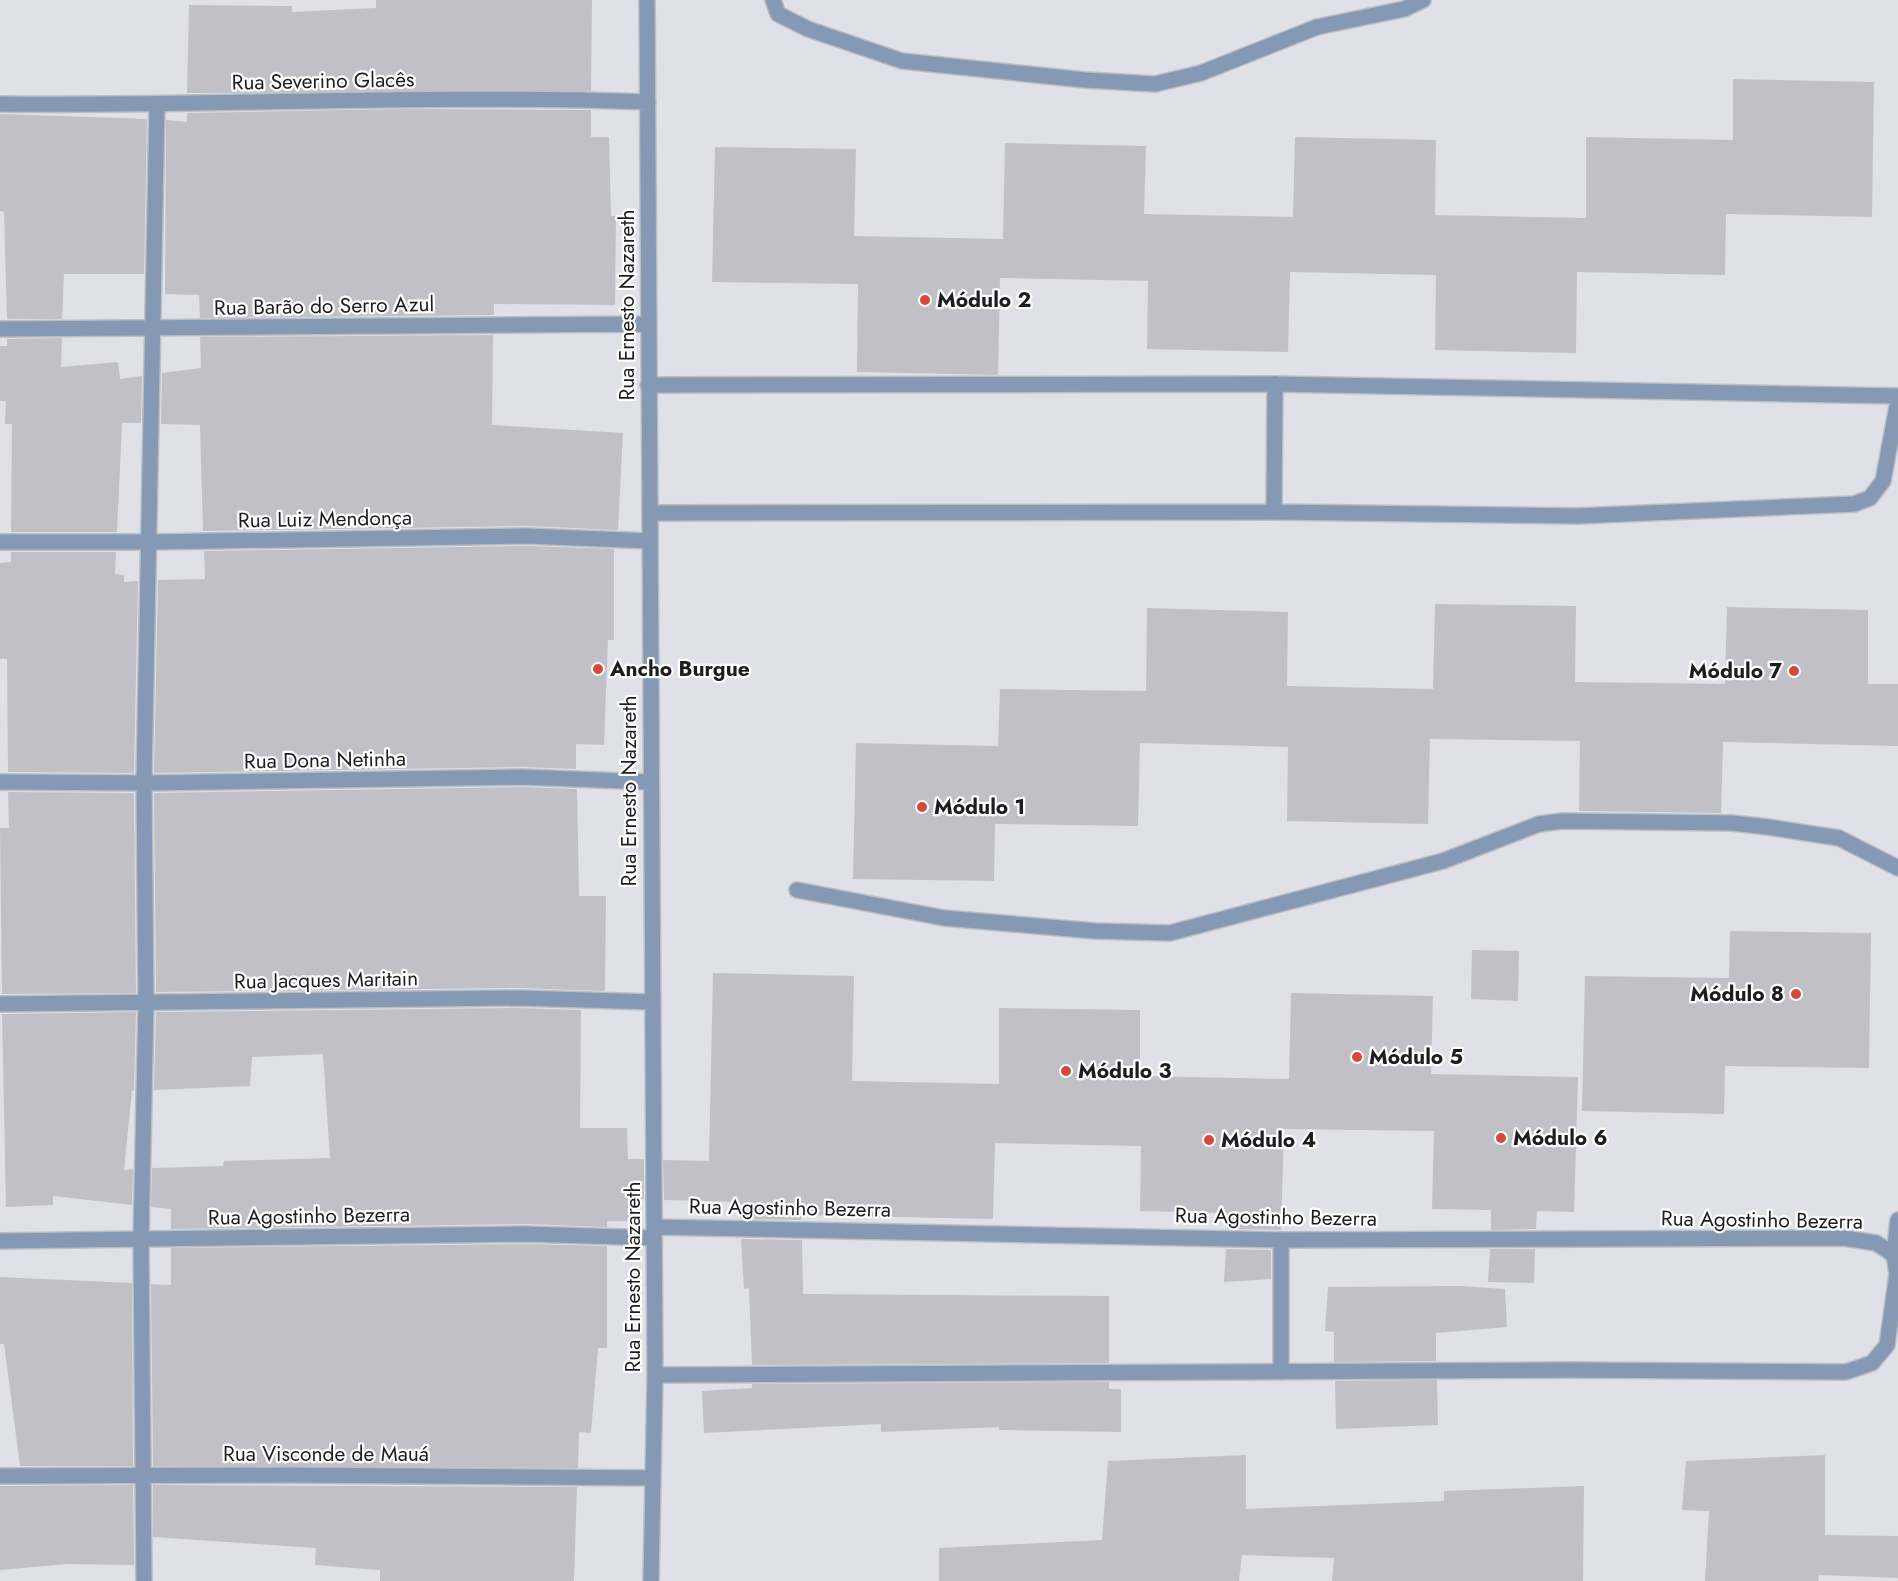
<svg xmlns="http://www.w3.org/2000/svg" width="1898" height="1581" viewBox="0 0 1898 1581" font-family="Jost,sans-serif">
  <rect width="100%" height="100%" fill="#e0e1e8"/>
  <path fill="#c2c0c7" d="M 376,0 L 592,0 L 591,91 L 187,93 L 189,5 L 292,6 L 292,12 L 376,8 Z
    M 1733,79 L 1874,82 L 1872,217 L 1726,214 L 1725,275 L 1577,272 L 1576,353 L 1435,350 L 1436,275 L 1290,272 L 1288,352 L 1147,349 L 1148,281 L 1000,278 L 998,375 L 857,372 L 858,284 L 712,282 L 715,147 L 856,149 L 854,236 L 1003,239 L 1005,143 L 1146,146 L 1144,214 L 1293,217 L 1295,137 L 1436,140 L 1435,215 L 1586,218 L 1586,137 L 1733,140 Z
    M 405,109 L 591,110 L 591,137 L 609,137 L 611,216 L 616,216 L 615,305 L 494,304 L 494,315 L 200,318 L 199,295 L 165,294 L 166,120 L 187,122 L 187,113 Z
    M 0,114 L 147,119 L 144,274 L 64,274 L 62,319 L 7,319 L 4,212 L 0,211 Z
    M 493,335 L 492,425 L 623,433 L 618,530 L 527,526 L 203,531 L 200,425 L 161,424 L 162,373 L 201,368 L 200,337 Z
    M 62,338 L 61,367 L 118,362 L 120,379 L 142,376 L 141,423 L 122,423 L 117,532 L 11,532 L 12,424 L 5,424 L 6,401 L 0,401 L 0,346 L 7,346 L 7,339 Z
    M 527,546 L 614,549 L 614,640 L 608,640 L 604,745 L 576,744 L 576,769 L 522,767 L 154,773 L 158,580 L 205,579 L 204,551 Z
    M 11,552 L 116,552 L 115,574 L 124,575 L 124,582 L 138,581 L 134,773 L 8,772 L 7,659 L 0,659 L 0,563 L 11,562 Z
    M 1435,604 L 1576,606 L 1575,682 L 1725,684 L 1727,607 L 1868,610 L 1868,684 L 1898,684 L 1898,746 L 1723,742 L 1721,813 L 1579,811 L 1580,741 L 1430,739 L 1428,824 L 1287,821 L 1288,747 L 1140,743 L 1138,826 L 995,824 L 994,881 L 853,879 L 856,743 L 998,746 L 1000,689 L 1146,691 L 1147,608 L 1288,612 L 1287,686 L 1433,689 Z
    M 522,787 L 577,789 L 579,896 L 606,896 L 605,991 L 519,988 L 156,992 L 154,793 Z
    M 8,792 L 134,793 L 136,993 L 2,994 L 0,828 L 9,828 Z
    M 1730,931 L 1871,933 L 1869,1068 L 1725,1066 L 1724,1114 L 1582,1111 L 1585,976 L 1729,978 Z
    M 1472,950 L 1519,951 L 1518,1001 L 1471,999 Z
    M 713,973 L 854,976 L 852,1081 L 999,1084 L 999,1008 L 1140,1010 L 1140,1076 L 1289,1079 L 1291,993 L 1433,996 L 1431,1074 L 1578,1077 L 1574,1212 L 1537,1211 L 1536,1229 L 1491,1230 L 1491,1210 L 1432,1209 L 1434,1131 L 1284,1129 L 1281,1230 L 1227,1229 L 1227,1213 L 1140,1211 L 1141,1146 L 995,1143 L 993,1219 L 801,1215 L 801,1220 L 740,1219 L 740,1202 L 664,1200 L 663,1160 L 709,1161 Z
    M 519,1008 L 581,1010 L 580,1128 L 627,1128 L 628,1159 L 644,1159 L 644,1199 L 628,1198 L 629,1221 L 607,1221 L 607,1227 L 525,1224 L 171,1229 L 171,1209 L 151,1207 L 152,1168 L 223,1166 L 224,1161 L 330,1158 L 323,1054 L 252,1057 L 250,1086 L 154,1090 L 156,1012 Z
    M 136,1012 L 134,1091 L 132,1091 L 124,1170 L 133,1169 L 132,1205 L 53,1196 L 53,1205 L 6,1207 L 2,1014 Z
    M 741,1239 L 802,1240 L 803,1294 L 1109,1296 L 1109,1363 L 752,1365 L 749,1288 L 744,1289 Z
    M 525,1244 L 607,1246 L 607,1348 L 598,1348 L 591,1433 L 579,1432 L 578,1468 L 153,1466 L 151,1284 L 171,1285 L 171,1248 Z
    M 1226,1249 L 1271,1250 L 1271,1279 L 1224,1282 Z
    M 1490,1249 L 1535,1249 L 1534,1283 L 1488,1282 Z
    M 0,1277 L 132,1283 L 133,1466 L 20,1466 L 4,1344 L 0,1344 Z
    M 1459,1286 L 1505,1289 L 1507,1327 L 1436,1333 L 1436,1361 L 1334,1362 L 1334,1332 L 1325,1331 L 1328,1287 Z
    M 1437,1380 L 1438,1425 L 1336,1429 L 1335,1381 Z
    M 1109,1382 L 1109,1389 L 1121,1389 L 1121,1432 L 999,1430 L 999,1427 L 881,1432 L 881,1424 L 704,1433 L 702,1391 L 752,1388 L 752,1384 Z
    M 1246,1455 L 1246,1509 L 1444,1501 L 1444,1491 L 1584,1486 L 1583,1581 L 1332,1581 L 1334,1558 L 1242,1555 L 1239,1581 L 939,1581 L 939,1548 L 1102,1540 L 1108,1461 Z
    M 1825,1455 L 1825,1535 L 1898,1536 L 1898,1578 L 1819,1575 L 1818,1581 L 1705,1581 L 1709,1511 L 1682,1510 L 1686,1461 Z
    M 133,1485 L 134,1565 L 67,1564 L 0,1570 L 0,1486 Z
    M 153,1485 L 577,1487 L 574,1581 L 380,1581 L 380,1570 L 315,1565 L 316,1548 L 153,1537 Z"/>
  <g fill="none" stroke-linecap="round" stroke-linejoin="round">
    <defs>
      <path id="minor" d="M 647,0 L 655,1375 L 651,1581
        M 773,0 L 778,14 L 808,29 L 902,61 L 1085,80 L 1155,84 L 1201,73 L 1317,27 L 1404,9 L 1423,0
        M 0,104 C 216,106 432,94 648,102
        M 0,329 L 648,324
        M 648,385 L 1275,384 L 1898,396
        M 1274,512 L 1275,384
        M 650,513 L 1274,512 L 1577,516 L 1854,504 L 1870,498 L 1883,481 L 1898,401
        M 0,542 L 154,542 L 527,536 L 650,541
        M 0,782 L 150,783 L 522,777 L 650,782
        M 797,890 L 944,918 L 1095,931 L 1170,933 L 1443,861 L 1539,824 L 1562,821 L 1732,823 L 1768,827 L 1839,838 L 1898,868
        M 0,1004 L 519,998 L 652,1002
        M 654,1227 L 1281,1240 L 1844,1238 L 1876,1243 L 1894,1255
        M 1281,1240 L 1281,1372
        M 0,1241 L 525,1234 L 654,1238
        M 655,1375 L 1571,1370 L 1846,1372 L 1872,1363 L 1887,1345 L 1897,1274 L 1894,1255 L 1898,1220
        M 0,1476 L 292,1475 L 651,1478
        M 144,1581 L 141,1240 L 146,1004 L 144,783 L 157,105"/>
    </defs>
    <use href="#minor" stroke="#bdbec4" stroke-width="18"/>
    <use href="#minor" stroke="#8598b4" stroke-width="15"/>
  </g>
  <g fill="#d6493a" stroke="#fff" stroke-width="2">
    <circle cx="925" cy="300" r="6"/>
    <circle cx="598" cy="669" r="6"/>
    <circle cx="1794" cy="671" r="6"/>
    <circle cx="922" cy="807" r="6"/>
    <circle cx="1796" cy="994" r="6"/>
    <circle cx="1357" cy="1057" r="6"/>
    <circle cx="1066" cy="1071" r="6"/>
    <circle cx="1501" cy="1138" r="6"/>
    <circle cx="1209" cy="1140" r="6"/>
  </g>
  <g text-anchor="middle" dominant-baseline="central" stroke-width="4.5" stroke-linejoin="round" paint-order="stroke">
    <g font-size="21" fill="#1d1d20" stroke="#fff">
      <text transform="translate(323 81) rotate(-1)">Rua Severino Glacês</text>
      <text transform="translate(627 305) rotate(-90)">Rua Ernesto Nazareth</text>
      <text transform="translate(324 306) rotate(-1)">Rua Barão do Serro Azul</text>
      <text transform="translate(325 519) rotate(-1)">Rua Luiz Mendonça</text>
      <text transform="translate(325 760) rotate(-1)">Rua Dona Netinha</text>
      <text transform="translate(629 791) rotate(-90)">Rua Ernesto Nazareth</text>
      <text transform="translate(326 980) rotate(-1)">Rua Jacques Maritain</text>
      <text transform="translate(790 1208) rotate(1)">Rua Agostinho Bezerra</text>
      <text transform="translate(309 1216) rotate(-1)">Rua Agostinho Bezerra</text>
      <text transform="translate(1276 1217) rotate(1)">Rua Agostinho Bezerra</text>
      <text transform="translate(1762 1220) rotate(1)">Rua Agostinho Bezerra</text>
      <text transform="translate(633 1277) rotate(-90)">Rua Ernesto Nazareth</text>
      <text x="326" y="1454">Rua Visconde de Mauá</text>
    </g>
    <g font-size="21" font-weight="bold" fill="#1d1d20" stroke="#fff" text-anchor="start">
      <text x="937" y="300">Módulo 2</text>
      <text x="610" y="669">Ancho Burgue</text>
      <text x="1782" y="671" text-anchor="end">Módulo 7</text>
      <text x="934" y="807">Módulo 1</text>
      <text x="1784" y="994" text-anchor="end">Módulo 8</text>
      <text x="1369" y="1057">Módulo 5</text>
      <text x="1078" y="1071">Módulo 3</text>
      <text x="1513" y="1138">Módulo 6</text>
      <text x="1221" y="1140">Módulo 4</text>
    </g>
  </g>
</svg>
